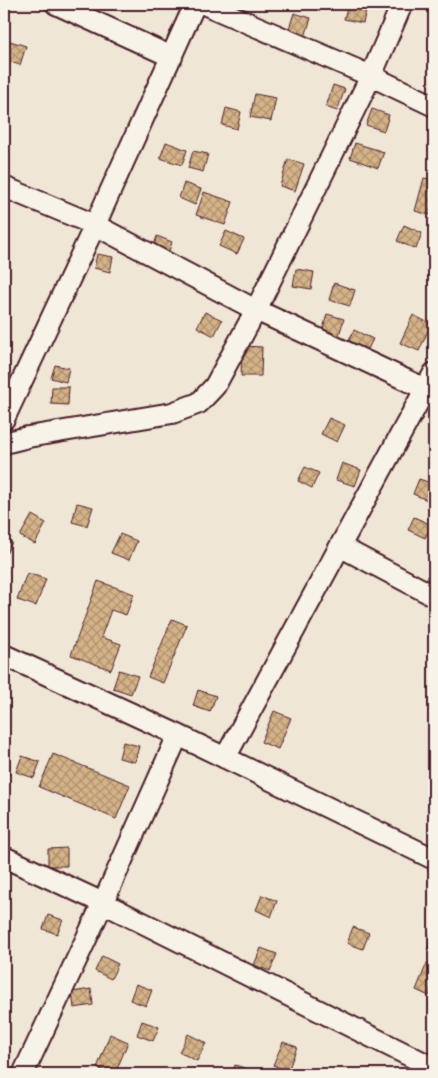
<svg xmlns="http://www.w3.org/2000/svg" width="438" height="1078" viewBox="0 0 438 1078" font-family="Dekko,sans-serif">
  <defs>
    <pattern id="building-cross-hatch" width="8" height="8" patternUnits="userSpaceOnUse" patternTransform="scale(1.25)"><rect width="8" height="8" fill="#d5b388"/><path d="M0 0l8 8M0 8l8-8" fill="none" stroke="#af916f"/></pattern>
  </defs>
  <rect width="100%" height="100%" fill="#f0e6d5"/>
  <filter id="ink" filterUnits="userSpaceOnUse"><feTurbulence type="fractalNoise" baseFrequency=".02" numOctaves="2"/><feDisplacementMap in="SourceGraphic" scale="10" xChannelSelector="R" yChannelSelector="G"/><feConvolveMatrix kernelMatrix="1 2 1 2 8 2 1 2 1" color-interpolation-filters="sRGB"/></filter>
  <g filter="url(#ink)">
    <path fill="url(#building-cross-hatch)" stroke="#4a1f2b" d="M 348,4 L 367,6 L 363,23 L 344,19 Z
      M 294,13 L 311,18 L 304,40 L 287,35 Z
      M 10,41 L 26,46 L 20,65 L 4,60 Z
      M 333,85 L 345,89 L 337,111 L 326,107 Z
      M 255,94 L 276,98 L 271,121 L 250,117 Z
      M 226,108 L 241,112 L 237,129 L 222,125 Z
      M 372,109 L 389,115 L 384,131 L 366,125 Z
      M 166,142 L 187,150 L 182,165 L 160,158 Z
      M 355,143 L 384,152 L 378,168 L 350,158 Z
      M 193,151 L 208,154 L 203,172 L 188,168 Z
      M 288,159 L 304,164 L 295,191 L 280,186 Z
      M 424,178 L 434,180 L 434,202 L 430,215 L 415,211 Z
      M 184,183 L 201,189 L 195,205 L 179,198 Z
      M 204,192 L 233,202 L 225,225 L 196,215 Z
      M 404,225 L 422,233 L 416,249 L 397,241 Z
      M 226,231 L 244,239 L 237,254 L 219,246 Z
      M 157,236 L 172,242 L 166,260 L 151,254 Z
      M 97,254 L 113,257 L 110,272 L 94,268 Z
      M 296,269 L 314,272 L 311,289 L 293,286 Z
      M 334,283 L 355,290 L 350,306 L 329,300 Z
      M 205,312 L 222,320 L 214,336 L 197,327 Z
      M 327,314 L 344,319 L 338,338 L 322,333 Z
      M 413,315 L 431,324 L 419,351 L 400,343 Z
      M 354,330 L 373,339 L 366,353 L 347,344 Z
      M 242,346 L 262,347 L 261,376 L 241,376 Z
      M 55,365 L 69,368 L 66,382 L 51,378 Z
      M 52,387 L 69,387 L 68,405 L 51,404 Z
      M 329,418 L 345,425 L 337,442 L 321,434 Z
      M 342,463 L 361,470 L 355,486 L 336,480 Z
      M 305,467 L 319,473 L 312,488 L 298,481 Z
      M 419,479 L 434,484 L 434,503 L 413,494 Z
      M 77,503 L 93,507 L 87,526 L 72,522 Z
      M 32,515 L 46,523 L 35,544 L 20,536 Z
      M 414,517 L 432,525 L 425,538 L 408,530 Z
      M 120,534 L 137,541 L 129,560 L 111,553 Z
      M 4,538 L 12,542 L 6,554 L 4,553 Z
      M 27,573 L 46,579 L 36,606 L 17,600 Z
      M 98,581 L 134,594 L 126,615 L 111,610 L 101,637 L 121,644 L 111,670 L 71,655 Z
      M 172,619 L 187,625 L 163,683 L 148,677 Z
      M 119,670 L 138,676 L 131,694 L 113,688 Z
      M 198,690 L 216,696 L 210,712 L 193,706 Z
      M 274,711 L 291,718 L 278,749 L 261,742 Z
      M 123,742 L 139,746 L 135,762 L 119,758 Z
      M 53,754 L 130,785 L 116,819 L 39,787 Z
      M 22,756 L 40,762 L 34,778 L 16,772 Z
      M 4,767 L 10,773 L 4,781 Z
      M 4,834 L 10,836 L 5,853 L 4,853 Z
      M 67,848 L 67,866 L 48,866 L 48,849 Z
      M 262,895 L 277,901 L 271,917 L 256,910 Z
      M 48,915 L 63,920 L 57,934 L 43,929 Z
      M 353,927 L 369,933 L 363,949 L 347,943 Z
      M 431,932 L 434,933 L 434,951 L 428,950 Z
      M 261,948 L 277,954 L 270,971 L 254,965 Z
      M 102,956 L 118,964 L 111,979 L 95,971 Z
      M 427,963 L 434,966 L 434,985 L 429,996 L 416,990 Z
      M 136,984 L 152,990 L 146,1006 L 130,1000 Z
      M 91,989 L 93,1005 L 74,1008 L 72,992 Z
      M 434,994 L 434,1009 L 429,1006 Z
      M 142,1021 L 159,1027 L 153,1041 L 137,1035 Z
      M 110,1034 L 128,1042 L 115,1074 L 97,1068 Z
      M 188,1034 L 206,1043 L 197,1061 L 179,1052 Z
      M 283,1042 L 297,1047 L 288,1071 L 273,1065 Z
      M 235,1065 L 254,1071 L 253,1074 L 232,1074 Z"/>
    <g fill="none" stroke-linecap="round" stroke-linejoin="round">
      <defs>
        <path id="street" d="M 56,4 L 172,57
          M 204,4 L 371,76 L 434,106
          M 4,187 L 95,225 L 256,310 L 434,393
          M 4,419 L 95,225 L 195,4
          M 4,443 L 28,437 L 172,413 L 199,403 L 215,386 L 256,310 L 371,76 L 402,4
          M 341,547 L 434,596
          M 4,655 L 178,735 L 434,859
          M 225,758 L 434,373
          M 4,857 L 103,903 L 434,1068
          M 23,1074 L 103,903 L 178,735"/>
      </defs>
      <use href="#street" stroke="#4a1f2b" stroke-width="24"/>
      <use href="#street" stroke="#f7f3e8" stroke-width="20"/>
    </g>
  </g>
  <rect width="438" height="1078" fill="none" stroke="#f7f3e8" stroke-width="20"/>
  <rect x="10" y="10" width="418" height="1058" fill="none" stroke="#4a1f2b" stroke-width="2" filter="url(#ink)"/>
</svg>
